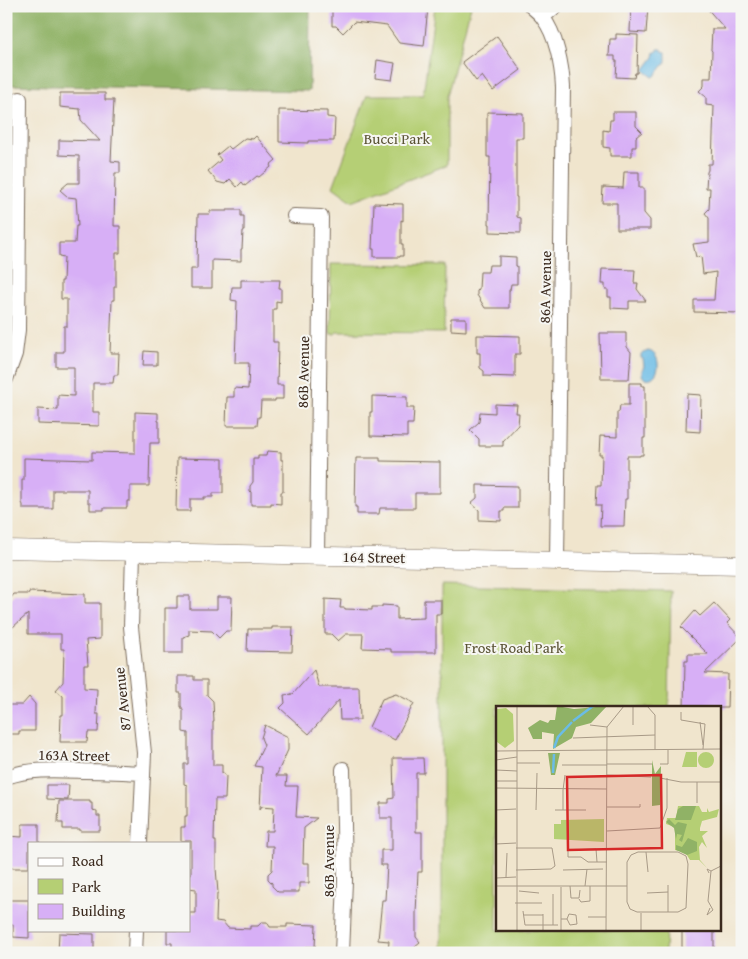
<svg xmlns="http://www.w3.org/2000/svg" width="748" height="959" viewBox="0 0 748 959" font-family="'Gentium Book Plus',serif">
  <rect width="100%" height="100%" fill="#f6f6f2"/>
  <filter id="ink" filterUnits="userSpaceOnUse"><feTurbulence type="fractalNoise" baseFrequency=".02" numOctaves="2"/><feDisplacementMap in="SourceGraphic" scale="10" xChannelSelector="R" yChannelSelector="G"/><feConvolveMatrix kernelMatrix="1 2 1 2 8 2 1 2 1" color-interpolation-filters="sRGB"/></filter>
  <filter id="wash" filterUnits="userSpaceOnUse"><feTurbulence type="fractalNoise" baseFrequency=".0096" numOctaves="4" result="noise"/><feDisplacementMap in="SourceGraphic" scale="20" xChannelSelector="R" yChannelSelector="G"/><feGaussianBlur stdDeviation="1.12" result="paint"/><feColorMatrix in="noise" values="0 0 0 0 0 0 0 0 0 0 0 0 0 0 0 0 0 1.4 0 .05"/><feComposite in="paint" operator="in"/></filter>
  <g filter="url(#wash)">
    <rect width="100%" height="100%" fill="#f0e5cd"/>
    <path fill="#b5cf74" stroke="#787c49" d="M 435,6 L 471,6 L 447,96 L 447,165 L 352,201 L 333,187 L 367,95 L 423,95 Z
      M 331,264 L 445,265 L 444,333 L 337,332 L 335,334 L 330,334 Z
      M 442,585 L 671,591 L 669,708 L 497,708 L 497,930 L 666,930 L 665,953 L 442,953 Z"/>
    <path fill="#90b266" stroke="#666e42" d="M 6,6 L 308,6 L 310,7 L 309,91 L 6,85 Z"/>
    <path fill="#6bbce6" stroke="#537382" d="M 658,49 L 662,49 L 662,51 L 666,52 L 666,62 L 655,76 L 653,77 L 645,71 L 645,69 L 654,57 L 655,52 L 658,51 Z
      M 648,351 C 663,353 661,383 644,378 L 642,375 L 642,370 L 644,366 L 643,359 L 641,358 L 641,354 Z"/>
    <g id="blocks">
      <path fill="#d7aff6" d="M 332,6 L 373,6 L 396,9 L 397,6 L 420,6 L 428,8 L 424,46 L 399,43 L 387,26 L 354,22 L 343,33 L 336,26 L 332,26 Z
        M 631,6 L 648,6 L 646,33 L 630,32 Z
        M 705,6 L 740,6 L 740,43 L 741,44 L 742,65 L 739,65 L 739,92 L 742,92 L 742,149 L 741,149 L 740,175 L 742,175 L 742,191 L 741,191 L 742,215 L 742,313 L 694,312 L 694,300 L 714,300 L 716,272 L 703,274 L 701,256 L 696,257 L 693,244 L 709,242 L 709,218 L 705,213 L 709,209 L 710,188 L 706,188 L 707,172 L 708,170 L 708,164 L 712,164 L 714,106 L 706,105 L 706,97 L 699,91 L 704,86 L 704,78 L 711,78 L 712,51 L 711,50 L 712,29 L 725,29 Z
        M 616,34 L 638,35 L 637,73 L 635,73 L 634,78 L 616,77 L 617,61 L 615,61 L 615,56 L 609,56 L 610,39 L 616,39 Z
        M 497,36 L 521,70 L 493,91 L 482,76 L 476,81 L 462,62 Z
        M 377,60 L 395,63 L 392,80 L 375,78 Z
        M 60,93 L 105,93 L 105,100 L 114,100 L 111,161 L 120,162 L 120,173 L 115,173 L 114,226 L 120,226 L 120,253 L 116,253 L 116,287 L 114,287 L 114,300 L 112,300 L 110,353 L 119,353 L 118,375 L 114,375 L 113,383 L 93,383 L 93,412 L 99,412 L 99,426 L 38,424 L 38,409 L 58,410 L 58,395 L 74,396 L 74,367 L 56,367 L 56,352 L 64,352 L 64,326 L 67,326 L 67,299 L 61,299 L 61,281 L 63,281 L 64,257 L 59,256 L 59,243 L 75,243 L 76,226 L 78,226 L 76,198 L 68,197 L 60,190 L 68,183 L 79,183 L 79,156 L 59,155 L 59,140 L 100,141 L 81,120 L 80,109 L 60,107 Z
        M 279,110 L 327,111 L 327,117 L 335,118 L 334,141 L 308,141 L 308,143 L 279,142 Z
        M 487,112 L 523,113 L 523,138 L 516,138 L 516,197 L 517,197 L 517,217 L 521,218 L 521,233 L 490,232 L 490,224 L 489,224 L 490,157 L 487,157 Z
        M 613,112 L 636,112 L 636,126 L 642,132 L 636,137 L 636,147 L 632,147 L 632,156 L 610,156 L 610,148 L 603,147 L 603,130 L 609,131 L 610,120 L 613,120 Z
        M 256,136 L 276,160 L 270,165 L 271,167 L 259,177 L 257,176 L 245,186 L 242,182 L 237,187 L 230,179 L 225,184 L 217,182 L 208,171 L 221,160 L 217,155 L 228,146 L 231,149 L 245,138 L 253,139 Z
        M 624,172 L 639,172 L 639,188 L 644,188 L 644,213 L 650,220 L 650,229 L 617,229 L 617,203 L 602,203 L 603,187 L 623,188 Z
        M 374,203 L 403,204 L 403,221 L 401,220 L 401,244 L 403,244 L 403,256 L 400,256 L 400,257 L 374,257 L 374,249 L 372,249 Z
        M 227,210 L 241,210 L 241,216 L 244,216 L 244,231 L 243,231 L 242,249 L 241,249 L 241,261 L 212,260 L 212,288 L 191,288 L 191,269 L 197,269 L 198,214 L 210,214 L 210,211 L 227,211 Z
        M 499,256 L 516,257 L 516,266 L 517,266 L 517,284 L 511,284 L 510,290 L 509,290 L 509,308 L 485,308 L 477,295 L 477,291 L 479,289 L 480,272 L 488,272 L 489,265 L 499,265 Z
        M 602,269 L 635,270 L 634,283 L 638,283 L 637,289 L 646,301 L 629,301 L 629,309 L 611,308 L 611,297 L 608,297 L 608,289 L 605,289 L 605,284 L 601,284 Z
        M 241,280 L 280,280 L 279,288 L 281,288 L 281,302 L 276,301 L 276,309 L 273,309 L 273,342 L 278,342 L 277,385 L 283,385 L 283,399 L 275,399 L 275,401 L 261,401 L 260,417 L 258,417 L 257,426 L 226,426 L 227,397 L 234,397 L 234,388 L 248,389 L 249,363 L 235,363 L 237,301 L 231,300 L 232,287 L 241,287 Z
        M 451,318 L 466,318 L 466,331 L 451,330 Z
        M 600,333 L 626,333 L 626,343 L 627,343 L 627,347 L 631,352 L 629,379 L 601,379 Z
        M 477,335 L 520,336 L 520,354 L 515,354 L 515,377 L 484,376 L 484,371 L 480,368 L 480,353 L 477,353 Z
        M 144,351 L 157,352 L 157,365 L 143,365 Z
        M 629,383 L 642,383 L 642,386 L 645,386 L 645,438 L 643,438 L 643,455 L 640,455 L 640,456 L 627,456 L 627,499 L 625,499 L 624,526 L 600,526 L 601,505 L 596,505 L 597,485 L 601,485 L 602,455 L 599,455 L 600,436 L 617,437 L 617,412 L 619,412 L 620,405 L 629,405 Z
        M 687,394 L 701,395 L 700,432 L 686,431 Z
        M 372,396 L 407,397 L 407,408 L 414,408 L 413,424 L 407,424 L 407,437 L 370,436 L 370,412 L 372,412 Z
        M 495,404 L 517,405 L 516,413 L 519,413 L 518,425 L 503,441 L 503,446 L 479,446 L 479,439 L 470,430 L 479,422 L 480,412 L 495,413 Z
        M 135,412 L 158,413 L 158,421 L 159,421 L 159,443 L 150,443 L 149,486 L 130,486 L 130,501 L 127,501 L 127,508 L 104,508 L 104,510 L 90,510 L 90,503 L 88,503 L 88,490 L 53,490 L 53,509 L 23,509 L 23,505 L 22,503 L 22,480 L 24,480 L 24,458 L 92,460 L 92,452 L 135,453 Z
        M 267,451 L 281,452 L 281,460 L 283,460 L 283,492 L 281,492 L 281,504 L 271,503 L 271,505 L 251,505 L 251,492 L 250,491 L 250,486 L 253,482 L 253,459 L 258,459 L 258,456 L 266,456 Z
        M 177,458 L 223,459 L 223,493 L 213,493 L 213,497 L 204,497 L 204,499 L 190,499 L 190,511 L 176,511 Z
        M 356,458 L 380,458 L 380,461 L 440,462 L 440,493 L 415,493 L 415,508 L 380,508 L 379,514 L 357,514 L 357,507 L 355,507 Z
        M 477,485 L 518,486 L 518,508 L 504,508 L 504,511 L 501,511 L 501,521 L 479,520 L 479,510 L 471,503 L 477,498 Z
        M 29,592 L 85,594 L 85,603 L 100,603 L 100,639 L 86,640 L 88,665 L 84,665 L 84,688 L 97,689 L 96,714 L 99,714 L 98,732 L 88,732 L 87,742 L 60,742 L 61,715 L 63,715 L 63,696 L 56,690 L 63,682 L 64,649 L 61,649 L 61,634 L 28,634 L 28,614 L 6,633 L 6,604 L 14,594 L 29,594 Z
        M 177,596 L 190,596 L 190,609 L 217,609 L 217,597 L 232,597 L 231,631 L 226,631 L 219,638 L 212,631 L 189,630 L 189,635 L 183,637 L 183,653 L 165,653 L 165,608 L 177,608 Z
        M 325,599 L 341,600 L 340,608 L 345,608 L 345,609 L 372,610 L 372,607 L 382,607 L 382,605 L 397,606 L 397,619 L 424,618 L 424,600 L 441,600 L 441,614 L 436,614 L 436,652 L 391,652 L 391,649 L 362,648 L 363,634 L 346,634 L 338,641 L 331,634 L 325,634 Z
        M 714,603 L 730,620 L 727,623 L 741,638 L 705,673 L 728,674 L 727,708 L 684,708 L 685,661 L 688,661 L 688,654 L 708,654 L 681,627 L 695,611 L 700,616 Z
        M 272,627 L 293,627 L 292,652 L 247,651 L 248,629 L 272,629 Z
        M 314,670 L 319,687 L 359,687 L 360,720 L 340,720 L 339,700 L 309,734 L 280,708 L 285,703 L 284,695 L 293,694 Z
        M 178,676 L 194,676 L 194,680 L 207,680 L 207,695 L 213,701 L 214,722 L 213,722 L 213,765 L 222,765 L 222,773 L 226,776 L 225,799 L 215,799 L 214,841 L 216,841 L 216,868 L 218,893 L 217,893 L 216,921 L 223,922 L 228,928 L 250,929 L 250,926 L 258,926 L 262,922 L 267,922 L 270,927 L 287,927 L 287,924 L 316,925 L 315,947 L 306,947 L 305,953 L 249,953 L 221,951 L 221,953 L 172,952 L 172,943 L 167,943 L 167,930 L 189,930 L 189,913 L 196,913 L 196,889 L 189,888 L 189,874 L 191,874 L 191,841 L 181,841 L 181,827 L 185,827 L 185,816 L 187,816 L 187,785 L 184,784 L 184,764 L 188,764 L 188,733 L 183,732 L 183,709 L 182,709 L 182,707 L 181,707 L 181,693 L 178,693 Z
        M 396,694 L 414,703 L 395,740 L 369,727 L 382,699 Z
        M 29,697 L 35,704 L 35,731 L 19,731 L 19,734 L 6,734 L 7,705 L 22,705 Z
        M 265,725 L 288,737 L 288,750 L 276,776 L 287,776 L 286,786 L 298,786 L 296,817 L 317,818 L 304,828 L 303,863 L 309,863 L 309,883 L 299,883 L 299,892 L 278,892 L 272,886 L 272,883 L 268,879 L 268,874 L 272,870 L 273,846 L 265,846 L 266,831 L 273,831 L 274,807 L 262,806 L 260,809 L 262,767 L 254,766 L 264,745 L 261,738 Z
        M 393,758 L 423,758 L 424,773 L 416,773 L 416,832 L 422,832 L 422,872 L 418,872 L 416,913 L 416,937 L 420,942 L 415,946 L 415,952 L 411,952 L 411,953 L 388,953 L 389,941 L 378,940 L 382,900 L 385,900 L 387,865 L 381,865 L 381,850 L 392,850 L 392,818 L 380,818 L 380,803 L 389,803 L 389,799 L 394,798 Z
        M 47,785 L 69,785 L 68,800 L 47,799 Z
        M 59,801 L 90,801 L 90,803 L 92,803 L 92,810 L 97,811 L 97,816 L 100,816 L 100,831 L 80,831 L 80,829 L 63,829 L 63,823 L 58,823 Z
        M 22,824 L 39,824 L 39,843 L 29,843 L 29,868 L 6,868 L 6,836 L 22,837 Z
        M 6,900 L 29,900 L 29,938 L 13,937 L 13,925 L 6,925 Z
        M 682,930 L 714,930 L 714,953 L 682,953 Z
        M 59,933 L 94,934 L 94,953 L 58,953 Z"/>
    </g>
  </g>
  <g filter="url(#ink)">
    <use href="#blocks" fill-opacity="0" stroke="#7a6b5b" stroke-width="1"/>
    <g fill="none" stroke-linecap="round" stroke-linejoin="round">
      <defs>
        <path id="minor" d="M 531,6 C 535,10 540,13 543,18 C 556,34 562,66 563,87 L 557,561
          M 543,17 L 556,6
          M 294,216 L 321,217 L 317,556
          M 6,379 L 15,354 L 18,330 L 20,99
          M 133,552 L 131,627 L 144,753 L 140,843
          M 6,777 C 31,768 58,770 84,771 C 104,771 123,772 143,773
          M 135,953 L 136,930
          M 342,953 L 345,881 L 343,769"/>
        <path id="tertiary" d="M 6,549 L 742,565"/>
      </defs>
      <use href="#minor" stroke="#7a6b5b" stroke-width="16"/>
      <use href="#tertiary" stroke="#7a6b5b" stroke-width="19"/>
      <use href="#minor" stroke="#fff" stroke-width="14"/>
      <use href="#tertiary" stroke="#fff" stroke-width="18"/>
    </g>
  </g>
  <g text-anchor="middle" dominant-baseline="central" stroke-width="4" stroke-linejoin="round" paint-order="stroke">
    <g font-size="15" fill="#5a5334" stroke="#f6f6f2">
      <text x="397" y="138">Bucci Park</text>
      <text x="514" y="647">Frost Road Park</text>
    </g>
    <g font-size="15" fill="#3b2a1e" stroke="#f6f6f2">
      <text transform="translate(545 287) rotate(-89)">86A Avenue</text>
      <text transform="translate(303 372) rotate(-89)">86B Avenue</text>
      <text transform="translate(374 557) rotate(1)">164 Street</text>
      <text transform="translate(122 699) rotate(-96)">87 Avenue</text>
      <text transform="translate(74 755) rotate(1)">163A Street</text>
      <text transform="translate(328 861) rotate(-90)">86B Avenue</text>
    </g>
  </g>
  <g transform="translate(496 706)">
    <rect width="225" height="225" fill="#f0e5cd"/>
    <path d="M 10,2 L 17,8 L 18,35 L 9,42 L 1,36 L 1,3 ZM202 54a8 8 0 1 1 16 0a8 8 0 1 1-16 0ZM 190,46 L 201,46 L 201,61 L 186,61 ZM 182,100 L 203,100 L 206,106 L 211,106 L 211,102 L 213,106 L 223,103 L 221,111 L 206,115 L 204,122 L 204,125 L 212,125 L 206,130 L 211,142 L 206,136 L 203,141 L 204,154 L 211,162 L 203,154 L 194,154 L 189,146 L 179,144 L 179,121 L 170,118 L 171,112 L 180,112 ZM 108,113 L 108,136 L 58,133 L 58,118 L 65,118 L 65,114 Z" fill="#b5cf74"/>
    <path d="M 61,0 L 78,3 L 111,0 L 95,17 L 80,21 L 76,32 L 57,43 L 58,28 L 46,26 L 46,33 L 37,33 L 32,22 L 44,14 L 52,17 L 54,14 L 59,14 ZM 52,47 L 64,47 L 59,69 L 55,69 ZM 156,54 L 159,68 L 165,60 L 164,99 L 156,100 ZM 187,100 L 200,100 L 195,114 L 179,114 L 182,103 ZM 173,113 L 179,119 L 182,116 L 191,118 L 186,136 L 183,134 L 186,129 L 181,128 L 180,133 L 178,122 L 170,116 ZM 192,132 L 201,136 L 201,145 L 191,149 L 180,144 L 180,139 L 186,141 Z" fill="#90b266"/>
    <path fill="none" stroke="#6bbce6" stroke-width="2.5" d="M 77,15 L 97,0M 58,42 L 62,31 L 76,16M 57,67 L 58,48"/>
    <path fill="none" stroke="#a89a87" stroke-width="1" d="M 21,0 L 21,225M 151,0 L 159,9 L 159,44M 185,6 L 185,14 L 209,18 L 207,43M 204,16 L 207,39M 94,19 L 111,21M 137,19 L 137,0M 77,32 L 159,29M 0,45 L 225,43M 0,54 L 21,51M 21,57 L 44,57M 111,58 L 156,58M 164,58 L 172,58 L 172,44M 66,59 L 111,59M 0,64 L 21,65M 111,69 L 155,71M 164,72 L 185,76 L 225,76M 0,75 L 21,75M 201,76 L 201,97M 0,82 L 111,83M 67,84 L 69,69M 111,101 L 144,101 L 144,98M 0,104 L 20,103M 40,104 L 41,67M 59,104 L 90,104M 67,104 L 67,84M 164,122 L 171,102 L 171,72M 111,125 L 164,122M 0,138 L 20,137M 150,146 L 152,166M 101,156 L 100,143 L 72,144 L 72,151 L 85,151 L 92,156 L 111,156M 20,164 L 55,163 L 59,160 L 56,142 L 20,142M 67,164 L 107,163M 215,165 L 212,195 L 217,204M 213,167 L 211,163 L 215,165 L 225,160M 10,171 L 11,147M 0,172 L 20,171M 172,179 L 172,206M 0,180 L 131,180M 74,180 L 75,192 L 83,192 L 84,184M 89,180 L 91,163M 23,185 L 43,187M 151,187 L 172,186M 83,193 L 85,196 L 94,195 L 94,180M 19,197 L 46,197M 214,202 L 211,209 L 217,204M 134,203 L 131,196 L 131,156 L 135,149 L 142,146 L 182,146 L 190,150 L 192,158 L 190,202M 134,203 L 141,206 L 182,206 L 190,202M 27,205 L 29,219 L 62,219M 28,209 L 47,209M 92,211 L 110,211M 65,213 L 71,213 L 74,219 L 81,218 L 80,209 L 73,208 L 71,213M 57,219 L 57,188M 47,225 L 47,208M 65,225 L 65,181M 110,225 L 111,21 L 128,0M 145,225 L 145,207"/>
    <path fill="#d62828" fill-opacity="0.15" stroke="#d62828" stroke-width="2.5" d="M 165,69 L 166,142 L 72,144 L 71,71 Z"/>
    <rect width="225" height="225" fill="none" stroke="#3b2a1e" stroke-width="2.5"/>
  </g>
  <rect width="748" height="959" fill="none" stroke="#f6f6f2" stroke-width="25"/>
  <rect x="28" y="842" width="162" height="90" fill="#f6f6f2" stroke="#aba49d"/>
  <rect x="38" y="858" width="25" height="8" fill="#ffffff" stroke="#aba49d"/>
  <text x="72" y="866" font-size="15" fill="#3b2a1e">Road</text>
  <rect x="38" y="879" width="25" height="15" fill="#b5cf74" stroke="#aba49d"/>
  <text x="72" y="892" font-size="15" fill="#3b2a1e">Park</text>
  <rect x="38" y="904" width="25" height="15" fill="#d7aff6" stroke="#aba49d"/>
  <text x="72" y="916" font-size="15" fill="#3b2a1e">Building</text>
</svg>
